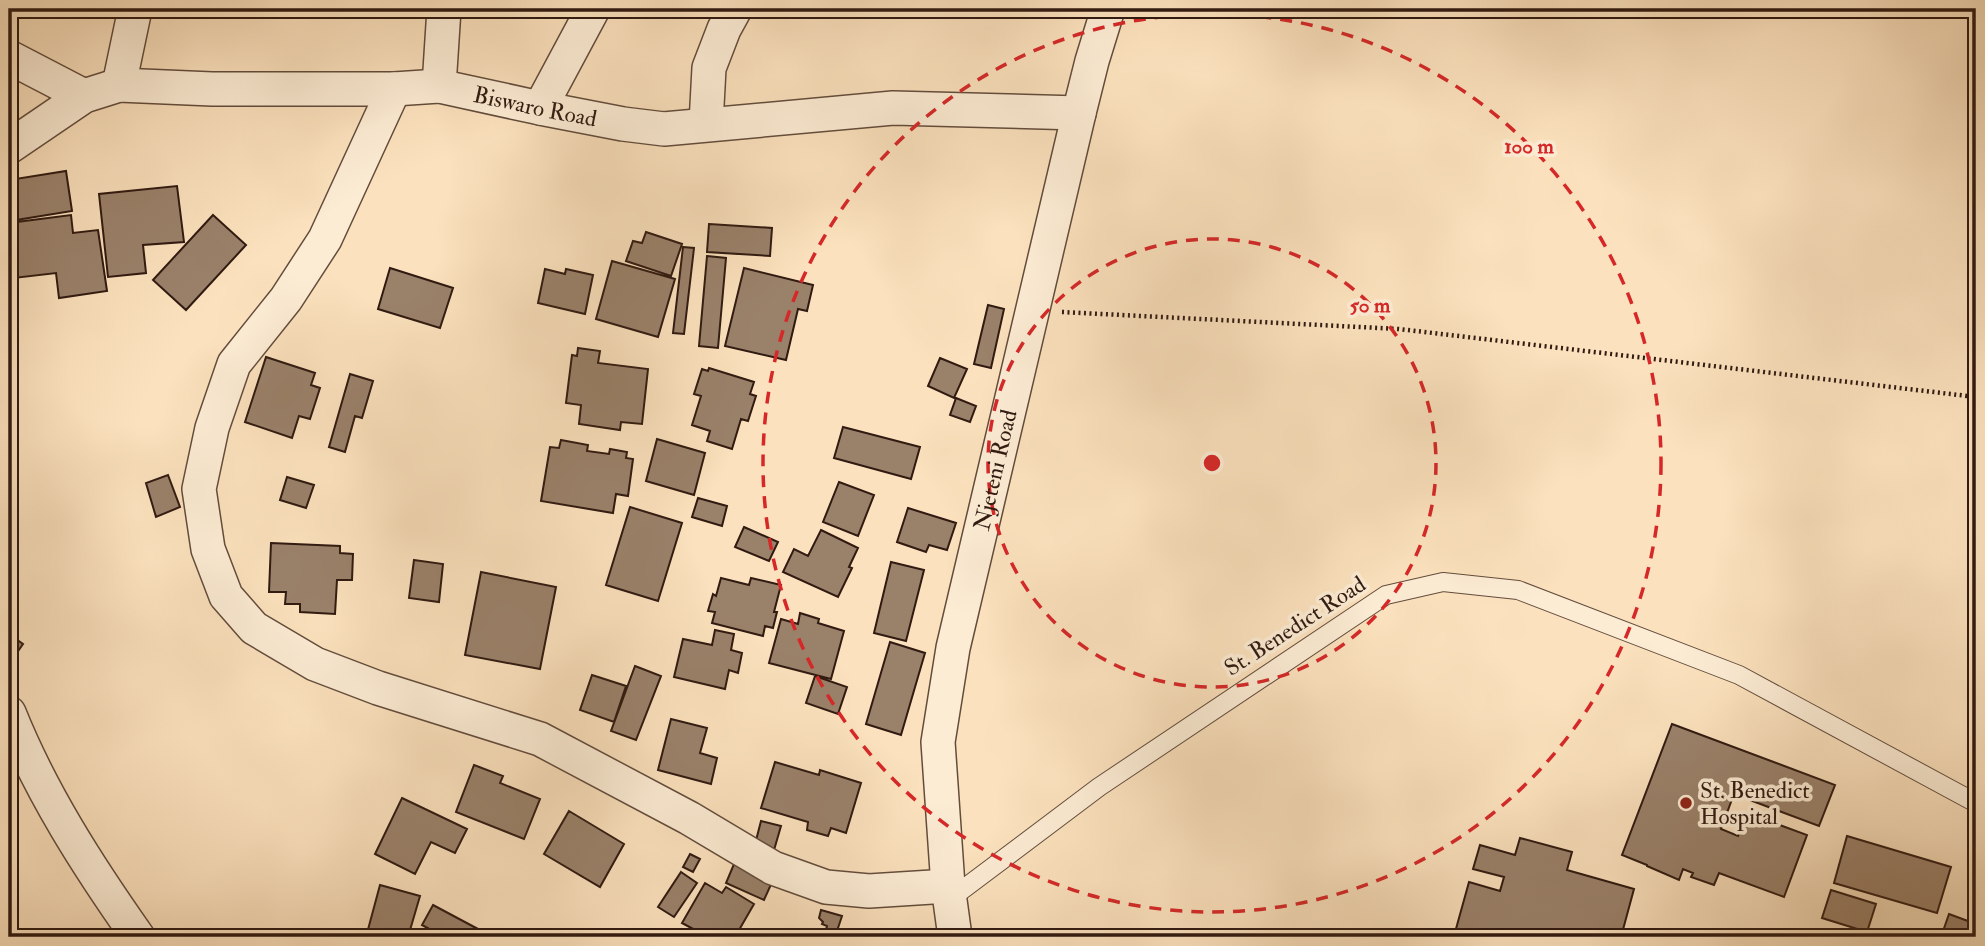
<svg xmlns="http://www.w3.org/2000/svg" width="1985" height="946" viewBox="0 0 1985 946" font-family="'IM FELL Double Pica',serif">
  <rect width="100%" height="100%" fill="#fbe1bd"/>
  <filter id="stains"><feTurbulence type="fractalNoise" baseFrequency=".00286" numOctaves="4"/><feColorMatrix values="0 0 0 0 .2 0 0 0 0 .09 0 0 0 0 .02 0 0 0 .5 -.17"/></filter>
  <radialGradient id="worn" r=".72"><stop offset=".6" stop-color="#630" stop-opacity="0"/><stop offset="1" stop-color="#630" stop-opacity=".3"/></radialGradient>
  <path fill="#9a816a" stroke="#301a11" stroke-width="2" d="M 66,171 L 72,211 L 10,221 L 9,180 Z
    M 177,186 L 184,242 L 143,245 L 146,273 L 108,277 L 99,194 Z
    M 71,215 L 73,233 L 98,230 L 107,291 L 59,298 L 56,273 L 14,278 L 9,244 L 9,223 Z
    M 213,215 L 246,245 L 186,310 L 153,280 Z
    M 709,224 L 772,228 L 770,256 L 707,252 Z
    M 646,232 L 682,244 L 671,276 L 626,261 L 633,241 L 642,243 Z
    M 683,247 L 694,248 L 684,334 L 673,333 Z
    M 707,256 L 726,258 L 718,348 L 699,346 Z
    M 612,261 L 675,279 L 658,337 L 596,319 Z
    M 390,268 L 453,288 L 440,328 L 378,309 Z
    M 744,268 L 813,285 L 807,311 L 798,309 L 786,360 L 725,346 Z
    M 545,269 L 565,274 L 566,269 L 593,275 L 585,314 L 538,303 Z
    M 988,305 L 1004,309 L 991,368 L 974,364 Z
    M 578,348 L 600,351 L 598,363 L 648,369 L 642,424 L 621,422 L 620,430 L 579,424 L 581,405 L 566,403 L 572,355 L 577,356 Z
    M 266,357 L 315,373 L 311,385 L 320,388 L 310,419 L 299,416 L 292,438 L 245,422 Z
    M 940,358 L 967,369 L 954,398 L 928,386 Z
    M 709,368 L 754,382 L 750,394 L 756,396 L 748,421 L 741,419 L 732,449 L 707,441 L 710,431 L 692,425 L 701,396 L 694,394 L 702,369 L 708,371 Z
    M 350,374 L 373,381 L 362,418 L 355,416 L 345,452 L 329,447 Z
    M 956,398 L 976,406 L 970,422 L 950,415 Z
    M 843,427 L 920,447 L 911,479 L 834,458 Z
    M 657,439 L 705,453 L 694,495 L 646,481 Z
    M 561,440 L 588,445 L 587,451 L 609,454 L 610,449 L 627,452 L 626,458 L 633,459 L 628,496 L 616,494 L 613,513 L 541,501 L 550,447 L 559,448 Z
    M 168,475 L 180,507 L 156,517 L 146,483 Z
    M 287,477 L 314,485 L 306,508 L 280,500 Z
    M 839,482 L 874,495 L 858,536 L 823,522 Z
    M 698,498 L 727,506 L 722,526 L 692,517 Z
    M 630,507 L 682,523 L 658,601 L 606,585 Z
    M 908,508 L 956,523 L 947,550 L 929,545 L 926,552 L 897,542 Z
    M 744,527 L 778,542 L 769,561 L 735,547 Z
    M 821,530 L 858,548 L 849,567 L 852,568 L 838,597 L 783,572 L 794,549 L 808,556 Z
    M 271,543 L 340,546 L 340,553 L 353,554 L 352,580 L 337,580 L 335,614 L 300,612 L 300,604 L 285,604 L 286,592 L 269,592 Z
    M 414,560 L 443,564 L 439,602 L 409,598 Z
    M 891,562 L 924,570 L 906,641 L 874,633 Z
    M 481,572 L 556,587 L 540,669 L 465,655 Z
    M 721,578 L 749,585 L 751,578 L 781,585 L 774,612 L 777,612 L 773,628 L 765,626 L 763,636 L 712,623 L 715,612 L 708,611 L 713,594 L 716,596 Z
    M 800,613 L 819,619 L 818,623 L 844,631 L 831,679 L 769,663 L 781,619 L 798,624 Z
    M 715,630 L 734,634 L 731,650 L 742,653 L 738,673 L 729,670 L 725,689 L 674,677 L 683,639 L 712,645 Z
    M 9,634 L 23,644 L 9,664 Z
    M 890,642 L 925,653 L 901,735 L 866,724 Z
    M 635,666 L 661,676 L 636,740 L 611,731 Z
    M 592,675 L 626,686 L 614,722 L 580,710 Z
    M 815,676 L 847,687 L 838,714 L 806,703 Z
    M 671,719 L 707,728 L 700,753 L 717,758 L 711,784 L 658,770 Z
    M 1672,724 L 1835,785 L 1819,826 L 1734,794 L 1721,829 L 1738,836 L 1747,813 L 1807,835 L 1784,897 L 1719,873 L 1714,885 L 1691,877 L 1693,873 L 1683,869 L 1679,880 L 1647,866 L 1647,865 L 1622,855 Z
    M 775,762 L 819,775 L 820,770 L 861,783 L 846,833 L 831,828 L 828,836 L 807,830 L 808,822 L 761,808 Z
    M 474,765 L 503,776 L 500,783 L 540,799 L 524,839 L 456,812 Z
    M 402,798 L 467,829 L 455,853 L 431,842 L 415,874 L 375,854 Z
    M 569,811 L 624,844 L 600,887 L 544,854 Z
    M 761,821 L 781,826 L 772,857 L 753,852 Z
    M 1847,836 L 1951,867 L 1937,913 L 1834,883 Z
    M 1520,838 L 1572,852 L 1567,870 L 1634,889 L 1621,937 L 1454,936 L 1469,882 L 1500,891 L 1504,877 L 1473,869 L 1480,845 L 1515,855 Z
    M 690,854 L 700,859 L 693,872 L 683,867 Z
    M 734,864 L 773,880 L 764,900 L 726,883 Z
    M 681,872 L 697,883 L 674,917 L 658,907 Z
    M 705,883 L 722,893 L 726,887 L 754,904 L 735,937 L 708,937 L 682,923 Z
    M 380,885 L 420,896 L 408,937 L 366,937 Z
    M 1831,890 L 1876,904 L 1867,932 L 1822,918 Z
    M 433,905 L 493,937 L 444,937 L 422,925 Z
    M 821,910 L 842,916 L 835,937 L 824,937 L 827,926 L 822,924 L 823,922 L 819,918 Z
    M 1949,914 L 1976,924 L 1976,937 L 1941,937 Z
    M 9,926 L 23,937 L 9,937 Z"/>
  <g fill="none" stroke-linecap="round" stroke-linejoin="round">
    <defs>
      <path id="service" d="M 950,899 L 1099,787 L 1386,595 L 1443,582 L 1518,590 L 1739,675 L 1976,803"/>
      <g id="minor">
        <path d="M 9,57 L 84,96"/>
        <path d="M 119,85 L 135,9"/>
        <path d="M 439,86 L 444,9"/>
        <path d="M 394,89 L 325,239 L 286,299 L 234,364 L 212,428 L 199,489 L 208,549 L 226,596 L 254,628 L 315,664 L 378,688 L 540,739 L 689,818 L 773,868 L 826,887 L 869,891 L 948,886"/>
        <path d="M 540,108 L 593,9"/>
        <path d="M 706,124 L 709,68 L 724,29 L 735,9"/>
        <path id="s1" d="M 9,147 L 84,96 L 119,85 L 212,89 L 394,89 L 439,86 L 540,108 L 623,124 L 664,129 L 893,108 L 1079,113"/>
        <path d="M 9,713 C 41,793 88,866 138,937"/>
        <path id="s2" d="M 955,937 L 948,886 L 938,742 L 953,648 L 1079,113 L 1092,61 L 1108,9"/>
      </g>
    </defs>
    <use href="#service" stroke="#634c3c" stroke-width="20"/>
    <use href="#minor" stroke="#634c3c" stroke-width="36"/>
    <path stroke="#301a11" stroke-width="4.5" stroke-dasharray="2 3.5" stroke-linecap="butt" d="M 1062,312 L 1399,329 L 1976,397"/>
    <use href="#service" stroke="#fcecd4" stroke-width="18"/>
    <use href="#minor" stroke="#fcecd4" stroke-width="33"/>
  </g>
  <g fill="none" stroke="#d62828" stroke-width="3.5" stroke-dasharray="12 9">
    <circle cx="1212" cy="463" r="224"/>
    <circle cx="1212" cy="463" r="449"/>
  </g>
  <circle fill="#8f2418" stroke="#fcecd4" stroke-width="2.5" cx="1686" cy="803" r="7"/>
  <g text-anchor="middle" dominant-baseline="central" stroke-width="7" stroke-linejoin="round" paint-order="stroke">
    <g font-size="23" fill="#301a11" stroke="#fcecd4">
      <text stroke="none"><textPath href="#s1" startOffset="546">Biswaro Road</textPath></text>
      <text stroke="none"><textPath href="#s2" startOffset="474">Njeteni Road</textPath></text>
      <text transform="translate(1295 626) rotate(-33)">St. Benedict Road</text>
    </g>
    <g font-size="23" fill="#301a11" stroke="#fcecd4" text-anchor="start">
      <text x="1700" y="790">St. Benedict<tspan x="1700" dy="26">Hospital</tspan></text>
    </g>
  </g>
  <circle cx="1212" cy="463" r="10" fill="#d62828" stroke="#fcecd4" stroke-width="3.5"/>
  <g font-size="21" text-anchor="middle" font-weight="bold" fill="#d62828" stroke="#fcecd4" stroke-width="7" stroke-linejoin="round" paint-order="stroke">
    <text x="1529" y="153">100 m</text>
    <text x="1370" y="312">50 m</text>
  </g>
  <rect width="1985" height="946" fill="none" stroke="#fbe1bd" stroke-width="35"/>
  <rect x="10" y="10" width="1964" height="925" fill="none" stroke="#301a11" stroke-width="3.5"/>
  <rect x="18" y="18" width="1950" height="911" fill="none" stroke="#301a11" stroke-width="2"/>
  <rect width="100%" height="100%" filter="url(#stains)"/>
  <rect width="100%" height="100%" fill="url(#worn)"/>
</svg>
